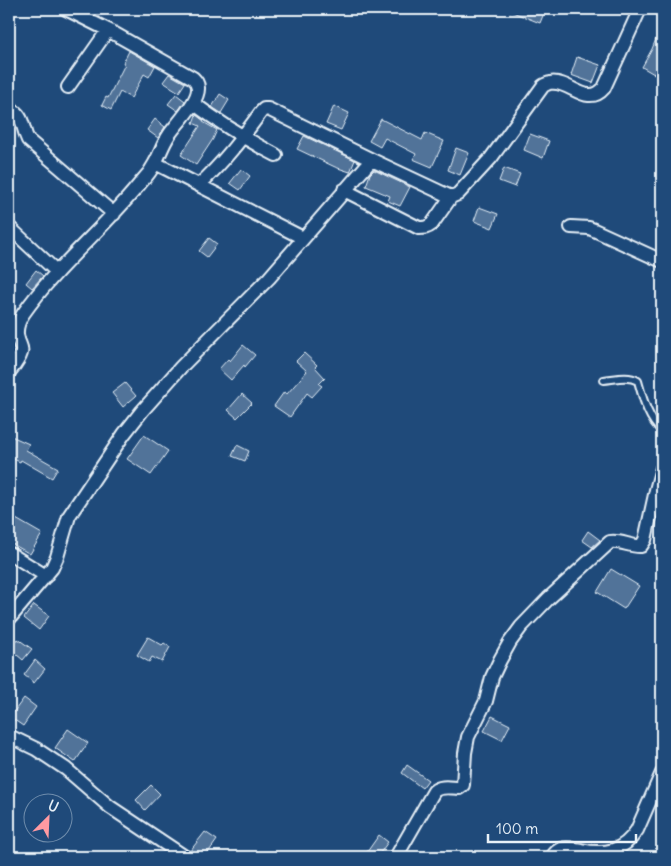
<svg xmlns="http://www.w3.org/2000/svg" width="671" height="866" viewBox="0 0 671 866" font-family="Delius,sans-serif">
  <rect width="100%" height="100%" fill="#1f4a7a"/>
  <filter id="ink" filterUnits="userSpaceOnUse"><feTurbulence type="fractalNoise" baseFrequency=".02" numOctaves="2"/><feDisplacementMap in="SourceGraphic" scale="10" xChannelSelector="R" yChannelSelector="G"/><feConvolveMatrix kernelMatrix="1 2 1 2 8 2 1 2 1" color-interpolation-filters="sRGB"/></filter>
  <g filter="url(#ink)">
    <path fill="#517399" stroke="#e8f1f8" d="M 505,9 L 535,9 L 544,13 L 540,23 Z
      M 662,24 L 662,61 L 654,74 L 642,67 L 652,49 Z
      M 129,51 L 155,66 L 149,77 L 144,74 L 131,98 L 120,92 L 111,110 L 102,105 L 106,97 L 108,98 L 125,64 L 123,63 Z
      M 577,57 L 600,65 L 593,83 L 571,75 Z
      M 169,74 L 185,83 L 179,92 L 163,82 Z
      M 176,94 L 185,101 L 178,111 L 168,104 Z
      M 220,94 L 229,100 L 221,113 L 212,107 Z
      M 334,106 L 349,113 L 341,130 L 326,124 Z
      M 196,115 L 204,121 L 203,122 L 217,130 L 213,139 L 196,165 L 181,155 L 200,126 L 193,123 Z
      M 155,119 L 165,127 L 158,138 L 147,130 Z
      M 381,119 L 422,140 L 425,133 L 444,141 L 432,167 L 413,159 L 416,154 L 385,138 L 380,147 L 369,141 Z
      M 530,134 L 549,141 L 543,158 L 524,150 Z
      M 304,136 L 355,160 L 350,172 L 335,167 L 297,149 Z
      M 456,148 L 469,153 L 460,175 L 448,170 Z
      M 504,168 L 520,174 L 515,187 L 499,181 Z
      M 241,169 L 250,176 L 240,190 L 230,183 Z
      M 374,170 L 410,187 L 400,206 L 388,201 L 390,196 L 366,186 L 370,174 Z
      M 479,207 L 498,214 L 492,228 L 474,221 Z
      M 209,238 L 217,244 L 207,257 L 199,251 Z
      M 36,270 L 43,276 L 32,288 L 26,283 Z
      M 243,345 L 255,355 L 245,367 L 244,365 L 231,380 L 219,369 L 228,359 L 230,361 Z
      M 304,353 L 317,365 L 315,367 L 325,378 L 319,384 L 322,386 L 312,397 L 307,393 L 290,417 L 274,406 L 284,392 L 287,394 L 307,371 L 296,361 Z
      M 125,383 L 136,396 L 123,407 L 112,393 Z
      M 242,394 L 252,403 L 237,418 L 228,410 Z
      M 9,435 L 29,444 L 26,450 L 58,468 L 52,478 L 21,460 L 20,462 L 9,457 Z
      M 144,435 L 168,451 L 151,475 L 127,459 Z
      M 237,445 L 249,451 L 245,461 L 232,456 Z
      M 9,515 L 42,534 L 30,554 L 9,542 Z
      M 588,531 L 600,540 L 592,547 L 582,540 Z
      M 611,569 L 639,586 L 624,609 L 597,592 Z
      M 34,605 L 49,616 L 39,630 L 24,618 Z
      M 148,637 L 162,645 L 164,643 L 170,647 L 162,662 L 152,657 L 149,662 L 137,655 Z
      M 18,639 L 32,649 L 23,660 L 10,649 Z
      M 35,660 L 45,669 L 34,683 L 24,675 Z
      M 24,698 L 36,707 L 23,726 L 10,717 Z
      M 492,716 L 510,725 L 502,740 L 484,731 Z
      M 68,729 L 88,743 L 75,762 L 55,748 Z
      M 407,765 L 428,780 L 422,788 L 402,773 Z
      M 151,785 L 160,794 L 145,810 L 136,800 Z
      M 205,832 L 217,840 L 205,857 L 194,857 L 190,851 Z
      M 379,835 L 388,842 L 377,857 L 375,857 L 367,852 Z"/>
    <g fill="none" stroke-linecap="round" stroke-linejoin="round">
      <defs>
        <path id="service" d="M 604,380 C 615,379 628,375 638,381 C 643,399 648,419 662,431"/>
        <path id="minor" d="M 68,87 L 108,30
          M 193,103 C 220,123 247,140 276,155
          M 9,108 C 25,116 21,126 28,140 L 114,214
          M 155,163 L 303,238
          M 199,185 C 223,163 242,138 261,112 L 264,109 L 268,109 L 372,160
          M 344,190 L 419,228 C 424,228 427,228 432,224 L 451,197
          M 9,227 L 57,272
          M 571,227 L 589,228 L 594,230 L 662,261
          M 9,372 C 13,367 19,360 21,353 C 23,348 19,344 18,339 C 15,330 18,322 23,314 C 57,265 105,228 142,181 C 147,176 152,169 155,163 C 160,154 163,144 169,135 C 176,124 199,102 198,88 C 198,83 196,81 193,78 L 108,30 L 66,9
          M 9,553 L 46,576
          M 9,619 L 52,568 L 57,557 L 69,516 L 124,434 L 142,411 L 181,367 L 269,278 L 368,164 L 372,160 L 451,197 L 458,194 L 491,158 L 543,86 C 544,85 549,83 550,83 C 569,79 587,108 604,88 L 640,9
          M 9,736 L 36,749 L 66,769 L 110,807 L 185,857
          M 396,857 L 434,791 C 441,785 451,788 459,788 L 463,785 L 465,753 L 468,737 L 486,701 L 492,677 L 500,660 L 510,642 L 521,627 L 548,599 L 610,542 C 620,540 631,547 641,546 L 645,540 L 656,490 L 662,468
          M 552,857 C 554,854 557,850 561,849 C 567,847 575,849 581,850 C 605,855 623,852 637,830 L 662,773"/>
      </defs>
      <use href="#service" stroke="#e8f1f8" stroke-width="10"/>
      <use href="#minor" stroke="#e8f1f8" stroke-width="16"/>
      <use href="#service" stroke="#1f4a7a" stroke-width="6"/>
      <use href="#minor" stroke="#1f4a7a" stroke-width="12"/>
    </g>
  </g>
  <rect width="671" height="866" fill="none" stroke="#1f4a7a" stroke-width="30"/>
  <rect x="15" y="15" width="641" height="836" fill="none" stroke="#e8f1f8" stroke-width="2" filter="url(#ink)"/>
  <g transform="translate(48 818) rotate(24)"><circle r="24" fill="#1f4a7a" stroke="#6f8dac"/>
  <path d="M0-4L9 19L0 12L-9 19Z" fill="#ff9aa2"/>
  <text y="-8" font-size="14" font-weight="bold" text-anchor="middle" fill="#e8f1f8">U</text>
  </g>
  <path d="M488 834v8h148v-8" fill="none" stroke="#e8f1f8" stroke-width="2.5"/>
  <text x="496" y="834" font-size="15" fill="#e8f1f8" stroke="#1f4a7a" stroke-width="4" paint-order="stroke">100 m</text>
</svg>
